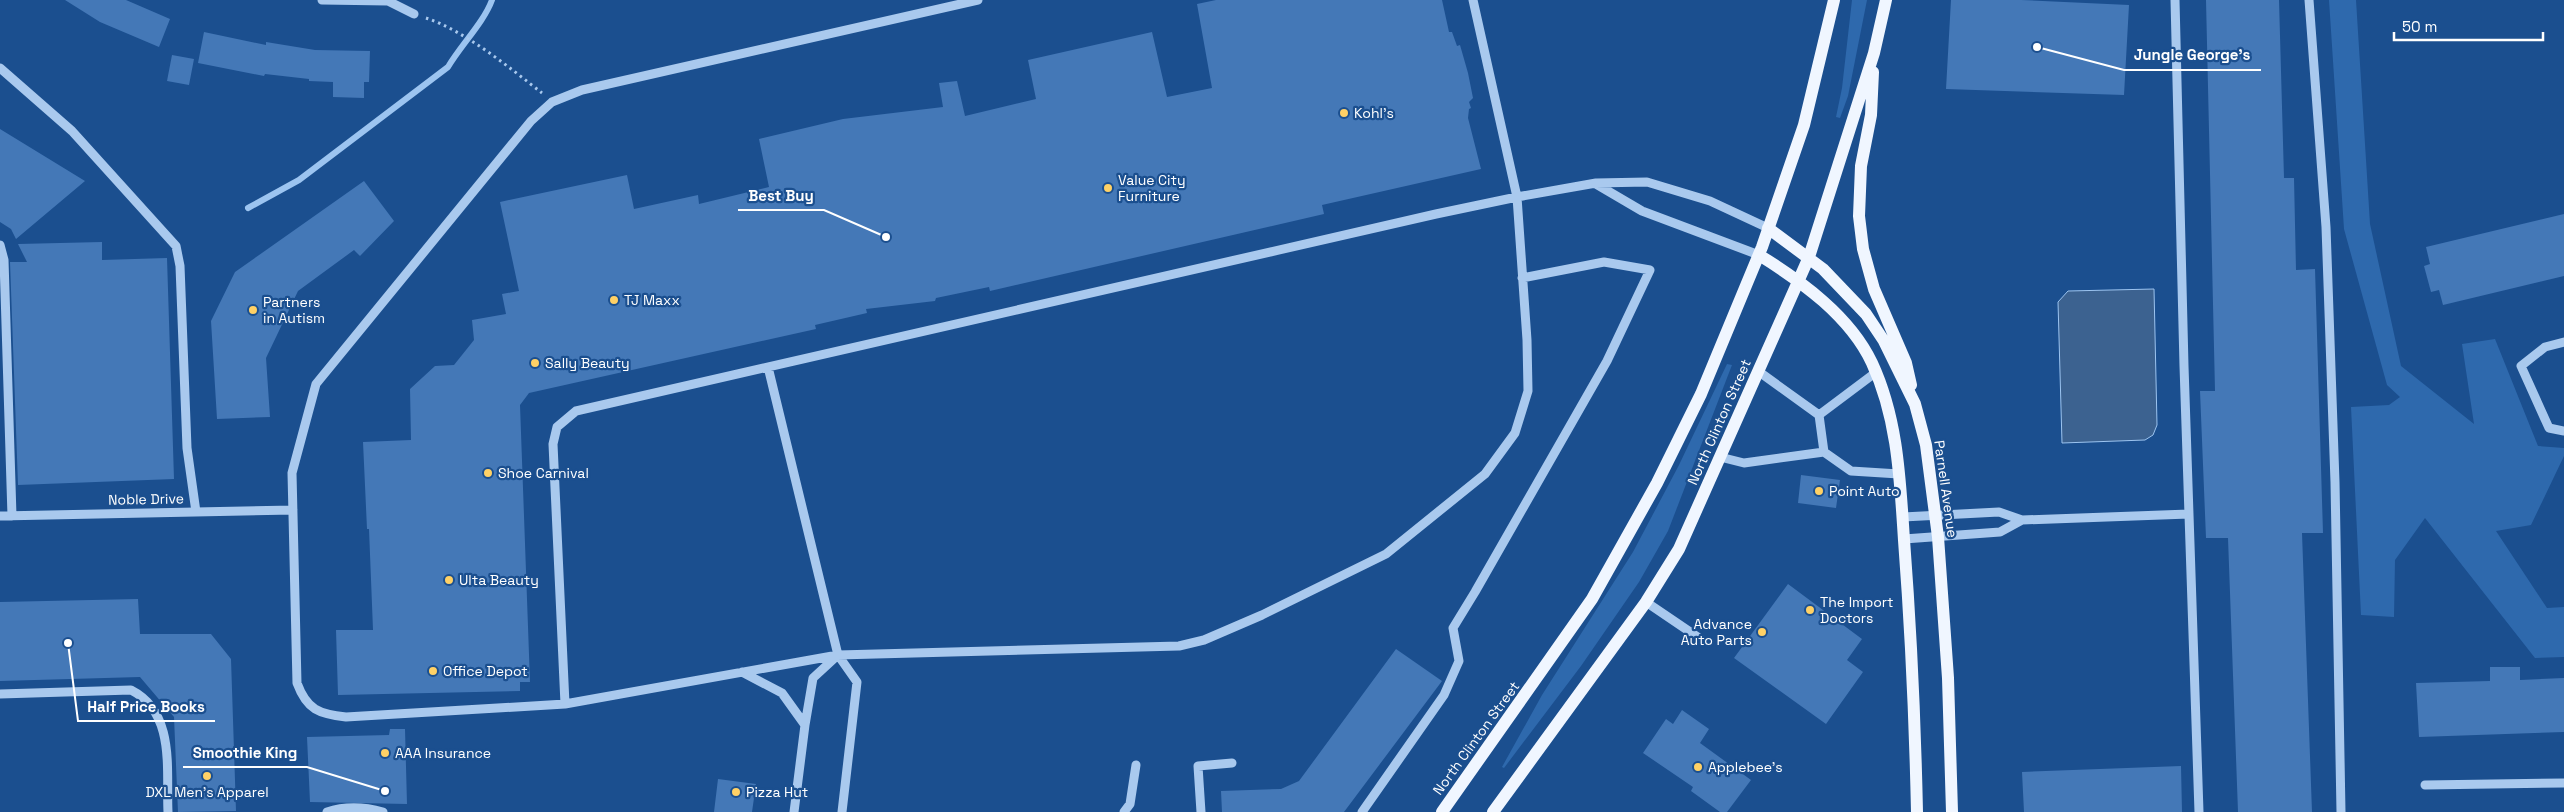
<svg xmlns="http://www.w3.org/2000/svg" width="2564" height="812" viewBox="0 0 2564 812" font-family="'Space Grotesk',sans-serif">
  <rect width="100%" height="100%" fill="#1b4f8f"/>
  <path fill="#2e69ad" d="M 1852,0 L 1867,0 L 1848,96 L 1840,118 L 1836,117 L 1842,88 Z
    M 2329,0 L 2356,0 L 2370,224 L 2401,366 L 2474,424 L 2462,344 L 2495,339 L 2538,446 L 2564,448 L 2564,456 L 2531,525 L 2496,531 L 2547,608 L 2564,607 L 2564,657 L 2535,658 L 2425,518 L 2395,560 L 2394,617 L 2361,615 L 2351,407 L 2389,405 L 2400,397 L 2387,385 L 2344,229 Z
    M 1727,364 L 1732,365 L 1668,531 L 1639,582 L 1581,666 L 1504,768 L 1502,767 L 1542,695 L 1633,552 L 1679,465 Z"/>
  <path fill="#3c6290" stroke="#9cc4f0" d="M 2154,289 L 2157,425 L 2153,435 L 2145,440 L 2062,443 L 2058,302 L 2068,291 Z"/>
  <g fill="none" stroke-linecap="round" stroke-linejoin="round">
    <path stroke="#9cc4f0" stroke-width="6" d="M 248,208 L 299,180 L 448,67 C 461,45 484,22 492,0"/>
  </g>
  <path fill="#4478b7" d="M 65,0 L 126,0 L 170,19 L 159,47 L 100,22 Z
    M 1216,0 L 1442,0 L 1449,32 L 1452,32 L 1457,46 L 1460,45 L 1468,73 L 1473,98 L 1469,102 L 1471,108 L 1469,109 L 1468,118 L 1481,169 L 1322,205 L 1324,214 L 990,291 L 989,287 L 936,298 L 935,301 L 866,309 L 867,313 L 815,325 L 816,329 L 529,393 L 520,405 L 530,682 L 520,682 L 520,691 L 338,695 L 336,630 L 373,630 L 369,529 L 367,529 L 363,442 L 411,440 L 410,389 L 435,366 L 454,365 L 474,340 L 472,320 L 506,314 L 502,294 L 519,291 L 500,202 L 627,175 L 634,209 L 698,195 L 699,204 L 769,187 L 759,139 L 843,119 L 943,107 L 939,83 L 957,81 L 965,116 L 1036,99 L 1028,60 L 1152,32 L 1167,97 L 1212,88 L 1197,4 Z
    M 1951,0 L 2021,0 L 2129,5 L 2124,95 L 1946,89 Z
    M 2206,0 L 2279,0 L 2284,178 L 2294,178 L 2296,270 L 2315,269 L 2323,533 L 2302,533 L 2312,812 L 2238,812 L 2228,538 L 2206,538 L 2200,391 L 2215,391 Z
    M 204,32 L 266,45 L 266,42 L 315,50 L 370,51 L 369,82 L 364,82 L 364,98 L 333,97 L 333,82 L 309,81 L 309,79 L 265,74 L 264,76 L 198,63 Z
    M 172,55 L 194,59 L 189,85 L 167,81 Z
    M 0,129 L 85,181 L 16,239 L 11,229 L 0,222 Z
    M 364,181 L 394,221 L 360,256 L 354,250 L 298,291 L 266,358 L 270,417 L 217,419 L 211,321 L 235,272 Z
    M 2564,214 L 2564,276 L 2443,305 L 2439,290 L 2431,292 L 2424,266 L 2430,264 L 2426,247 Z
    M 102,242 L 102,260 L 167,258 L 174,479 L 18,485 L 10,262 L 27,262 L 18,244 Z
    M 1801,475 L 1840,480 L 1836,508 L 1798,503 Z
    M 1788,584 L 1862,639 L 1847,660 L 1863,672 L 1826,724 L 1734,658 Z
    M 138,599 L 140,634 L 211,634 L 231,659 L 236,811 L 178,812 L 174,717 L 140,677 L 0,681 L 0,602 Z
    M 1396,649 L 1442,681 L 1344,812 L 1222,812 L 1221,791 L 1281,789 L 1299,781 Z
    M 2490,667 L 2520,667 L 2520,680 L 2564,678 L 2564,732 L 2419,737 L 2416,683 L 2490,681 Z
    M 1682,710 L 1709,729 L 1700,743 L 1751,780 L 1727,812 L 1720,812 L 1691,791 L 1693,787 L 1643,753 L 1666,719 L 1673,724 Z
    M 390,729 L 405,729 L 407,804 L 310,802 L 307,737 L 389,735 Z
    M 2181,766 L 2182,812 L 2024,812 L 2022,772 Z
    M 718,779 L 756,784 L 752,812 L 714,812 Z"/>
  <g fill="none" stroke-linecap="round" stroke-linejoin="round">
    <path stroke="#a9c9ee" stroke-width="3" stroke-dasharray="2.5 4" stroke-linecap="butt" d="M 426,18 C 465,31 510,68 542,93"/>
    <path stroke="#a9c9ee" stroke-width="9" d="M 322,0 L 388,1 L 414,14
      M 978,0 L 582,90 L 552,102 L 531,121 L 316,384 L 292,473 L 297,683 C 307,710 319,714 346,717 L 565,704 L 838,655 L 1179,646 L 1204,640 L 1262,615 L 1386,554 L 1485,474 L 1515,433 L 1528,391 L 1527,340 L 1517,197 L 1473,0
      M 2175,0 L 2184,366 L 2199,812
      M 2309,0 L 2326,227 L 2335,482 L 2341,812
      M 0,68 L 72,131 L 176,246 L 180,266 L 187,448 L 196,512
      M 1596,184 L 1642,211 L 1759,255
      M 0,245 L 4,260 L 12,516
      M 2564,342 L 2545,347 L 2521,366 L 2549,428 L 2564,431
      M 768,367 L 838,655 L 857,682 L 842,812
      M 1758,371 L 1819,415 L 1824,452 L 1851,471 L 1899,474
      M 1819,415 L 1875,373
      M 1720,457 L 1744,463 L 1824,452
      M 0,516 L 293,510
      M 1903,517 L 1999,512 L 2022,520 L 2189,514
      M 1904,539 L 2000,532 L 2022,520
      M 1646,602 L 1702,640
      M 742,672 L 782,693 L 805,725 L 794,812
      M 0,694 L 131,690 C 176,713 166,770 168,812
      M 565,704 L 553,444 L 557,427 L 576,411 L 1436,214 L 1517,197 L 1596,183 L 1647,182 L 1710,201 L 1768,228
      M 805,725 L 813,678 L 838,655
      M 2425,785 L 2564,783
      M 327,812 C 345,806 365,807 383,812
      M 1124,812 L 1130,804 L 1136,765
      M 1201,812 L 1198,766 L 1232,763
      M 1362,812 L 1444,695 L 1459,661 L 1453,628 L 1475,592 L 1607,361 L 1650,270 L 1604,262 L 1522,278"/>
    <path stroke="#f0f6ff" stroke-width="12" d="M 1873,72 L 1871,115 L 1861,166 L 1859,216 L 1863,249 L 1874,289 L 1906,363 L 1911,385
      M 1768,228 L 1823,269 L 1866,314 L 1884,341 L 1915,404 L 1926,445 L 1938,537 L 1948,678 L 1952,812
      M 1759,255 C 1801,281 1850,316 1872,363 C 1898,419 1900,480 1904,540 C 1911,631 1915,721 1917,812
      M 1442,812 L 1592,599 L 1657,483 L 1701,394 L 1762,247 L 1804,125 L 1834,0
      M 1493,812 L 1646,602 L 1679,549 L 1809,257 L 1874,53 L 1886,0"/>
  </g>
  <g fill="#ffd166" stroke="#1b4f8f" stroke-width="2">
    <circle cx="1344" cy="113" r="5"/>
    <circle cx="1108" cy="188" r="5"/>
    <circle cx="614" cy="300" r="5"/>
    <circle cx="253" cy="310" r="5"/>
    <circle cx="535" cy="363" r="5"/>
    <circle cx="488" cy="473" r="5"/>
    <circle cx="1819" cy="491" r="5"/>
    <circle cx="449" cy="580" r="5"/>
    <circle cx="1810" cy="610" r="5"/>
    <circle cx="1762" cy="632" r="5"/>
    <circle cx="433" cy="671" r="5"/>
    <circle cx="385" cy="753" r="5"/>
    <circle cx="1698" cy="767" r="5"/>
    <circle cx="207" cy="776" r="5"/>
    <circle cx="736" cy="792" r="5"/>
  </g>
  <g text-anchor="middle" dominant-baseline="central" stroke-width="4.5" stroke-linejoin="round" paint-order="stroke">
    <g font-size="14" fill="#fff" stroke="#1b4f8f" text-anchor="start">
      <text x="1354" y="113">Kohl's</text>
      <text x="1118" y="180">Value City<tspan x="1118" dy="16">Furniture</tspan></text>
      <text x="624" y="300">TJ Maxx</text>
      <text x="263" y="302">Partners<tspan x="263" dy="16">in Autism</tspan></text>
      <text x="545" y="363">Sally Beauty</text>
      <text x="498" y="473">Shoe Carnival</text>
      <text x="1829" y="491">Point Auto</text>
      <text x="459" y="580">Ulta Beauty</text>
      <text x="1820" y="602">The Import<tspan x="1820" dy="16">Doctors</tspan></text>
      <text x="1752" y="624" text-anchor="end">Advance<tspan x="1752" dy="16">Auto Parts</tspan></text>
      <text x="443" y="671">Office Depot</text>
      <text x="395" y="753">AAA Insurance</text>
      <text x="1708" y="767">Applebee's</text>
      <text x="207" y="792" text-anchor="middle">DXL Men's Apparel</text>
      <text x="746" y="792">Pizza Hut</text>
    </g>
    <g font-size="14" fill="#fff" stroke="#1b4f8f">
      <text transform="translate(1719 422) rotate(-66)">North Clinton Street</text>
      <text transform="translate(1946 489) rotate(82)">Parnell Avenue</text>
      <text transform="translate(146 499) rotate(-1)">Noble Drive</text>
      <text transform="translate(1476 738) rotate(-54)">North Clinton Street</text>
    </g>
  </g>
  <path fill="none" stroke="#fff" stroke-width="2" d="M2037 47L2124 70H2261M886 237L824 210H738M68 643L78 721H215M385 791L307 767H183"/>
  <g fill="#fff" stroke="#1b4f8f" stroke-width="2">
    <circle cx="2037" cy="47" r="5"/>
    <circle cx="886" cy="237" r="5"/>
    <circle cx="68" cy="643" r="5"/>
    <circle cx="385" cy="791" r="5"/>
  </g>
  <g font-size="15" text-anchor="middle" font-weight="bold" fill="#fff" stroke="#1b4f8f" stroke-width="4.5" stroke-linejoin="round" paint-order="stroke">
    <text x="2192" y="60">Jungle George's</text>
    <text x="781" y="201">Best Buy</text>
    <text x="146" y="712">Half Price Books</text>
    <text x="245" y="758">Smoothie King</text>
  </g>
  <path d="M2394 32v8h149v-8" fill="none" stroke="#ffffff" stroke-width="2.5"/>
  <text x="2402" y="32" font-size="15" fill="#ffffff" stroke="#1b4f8f" stroke-width="4" paint-order="stroke">50 m</text>
</svg>
